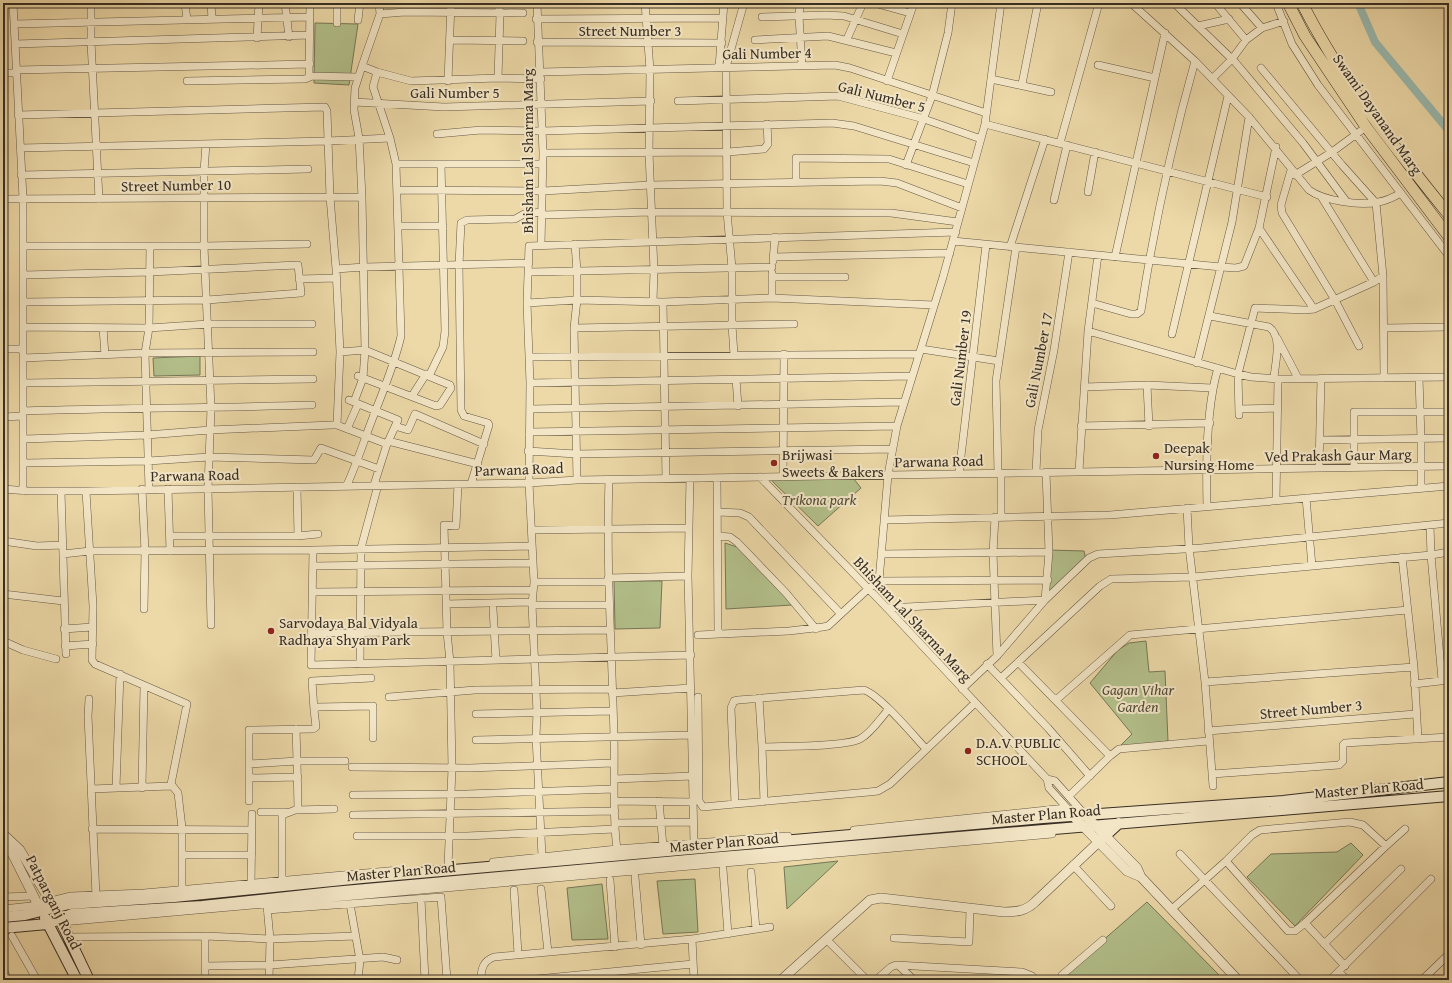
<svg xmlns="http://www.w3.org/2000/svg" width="1452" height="983" viewBox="0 0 1452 983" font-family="'Gentium Book Plus',serif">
  <rect width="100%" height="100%" fill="#edd9a8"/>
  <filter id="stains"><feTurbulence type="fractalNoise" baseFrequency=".005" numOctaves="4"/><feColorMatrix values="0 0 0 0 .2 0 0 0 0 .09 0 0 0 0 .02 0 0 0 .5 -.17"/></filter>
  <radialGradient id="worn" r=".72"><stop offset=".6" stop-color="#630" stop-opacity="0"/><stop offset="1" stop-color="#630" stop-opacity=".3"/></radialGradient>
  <path fill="#b3c08b" stroke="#767758" d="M 315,23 L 358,24 L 349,85 L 314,83 Z
    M 200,356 L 200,375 L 154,376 L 153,358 Z
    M 853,478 L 861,488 L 818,526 L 771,480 Z
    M 725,543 L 737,547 L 776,586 L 792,605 L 726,609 Z
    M 1049,550 L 1084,551 L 1086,560 L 1049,593 Z
    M 614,581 L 662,581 L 660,628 L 615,629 Z
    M 1146,641 L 1149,672 L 1165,671 L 1168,741 L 1119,747 L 1132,734 L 1090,683 L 1118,650 L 1129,643 Z
    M 1351,843 L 1363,855 L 1295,926 L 1247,877 L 1271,854 L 1337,852 Z
    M 838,861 L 787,909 L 784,867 Z
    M 695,879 L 698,932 L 663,934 L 657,881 Z
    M 602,884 L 608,939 L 572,940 L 567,888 Z
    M 1147,902 L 1224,980 L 1066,980 L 1062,976 Z"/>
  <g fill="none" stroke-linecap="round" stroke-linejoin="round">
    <path stroke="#9ab9af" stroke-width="8" d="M 1358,3 L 1375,42 L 1449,131"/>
    <defs>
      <path id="minor" d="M 13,3 L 23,198 L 23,491
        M 91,3 L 91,42 L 99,199
        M 185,3 L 187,20
        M 211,3 L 212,19
        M 285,3 L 289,37
        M 310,3 L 309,76 L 357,77
        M 337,3 L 337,23
        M 498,3 L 500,14 L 498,78
        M 537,3 L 543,153 L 541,245
        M 645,3 L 650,70 L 649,153 L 654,270 L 653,302
        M 800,3 L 799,16 L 802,65
        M 874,3 L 910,13
        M 990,3 L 1001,5
        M 1131,3 L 1195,61 L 1249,117 L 1309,190 C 1324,201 1360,206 1378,202 C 1386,201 1394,197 1401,193
        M 1174,3 L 1235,62 L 1303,143 L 1346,201
        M 1215,3 L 1246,40
        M 1240,3 L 1262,28
        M 1276,3 L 1292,44 L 1318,85 L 1449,256
        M 380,14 L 405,12 L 523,13
        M 762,17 L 826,15 L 844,16 L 903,34
        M 536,19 L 723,18
        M 358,20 L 360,3
        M 14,24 L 310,17
        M 1198,26 L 1229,19
        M 257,38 L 259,3
        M 847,39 L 863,3
        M 450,40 L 523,41
        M 755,40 L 828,36 L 896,53
        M 537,42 L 722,43
        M 15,44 L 310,35
        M 1098,65 L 1155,78
        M 719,67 L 724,3
        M 1261,68 L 1342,165 L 1376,203 L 1383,276 L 1384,378
        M 16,70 L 310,64
        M 377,72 L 411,81 L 498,78 L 541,79
        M 541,72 L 835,65 L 850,68 L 986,113
        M 3,73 L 16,73
        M 991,79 L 1051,92
        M 1212,79 L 1232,59 L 1246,40 L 1262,28 L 1284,21
        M 187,81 L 305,79 L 310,77
        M 448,81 L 451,3
        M 887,81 L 914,3
        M 1022,84 L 1038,3
        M 678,101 L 838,96 L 924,119 L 981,139
        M 354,102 L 444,107 L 651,101
        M 18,115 L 325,107 L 327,111 L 330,197 L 336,269 L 364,267 L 529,263
        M 985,124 L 1267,197
        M 437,134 L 481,130 L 542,131 L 832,123 L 854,126 L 974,163
        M 1060,143 L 1099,3
        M 206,144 L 204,171 L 204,246 L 211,408 L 208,488 L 211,625
        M 20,148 L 328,141 L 390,138
        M 543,153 L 728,152 L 764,149 L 768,144 L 767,124
        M 396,164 L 542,164
        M 906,165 L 932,96 L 948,33 L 952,3
        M 1291,170 L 1281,205 L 1282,213 L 1335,300 L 1359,346
        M 21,175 L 308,169
        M 1295,175 L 1332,152 L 1366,127
        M 796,182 L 796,158 L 889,159 L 968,184
        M 397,190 L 543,191 L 650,185 L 880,181 L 897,183 L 962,208
        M 1088,192 L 1095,152
        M 1322,198 L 1374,282
        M 3,199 L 362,197
        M 1054,200 L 1067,145
        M 542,215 L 651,212 L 891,213 L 958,222
        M 398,226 L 443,226
        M 1259,228 L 1314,309
        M 953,241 L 1221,267 L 1236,268 L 1244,266 L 1259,228 L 1276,147
        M 575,244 L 577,271 L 577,300 L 574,328 L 577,480
        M 23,246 L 204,246 L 307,244
        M 1010,247 L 1045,139
        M 773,257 L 950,253
        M 1115,257 L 1165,33
        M 773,261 L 775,237
        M 336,269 L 340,352 L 337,425
        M 529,272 L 772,267
        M 772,273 L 772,298
        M 23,275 L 150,272 L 298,265 L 301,293 L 207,300 L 23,302
        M 772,277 L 845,277
        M 299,279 L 337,278
        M 663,302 L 666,479
        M 527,303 L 577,300 L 663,302 L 772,298 L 934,305
        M 1092,303 L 1131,314 L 1137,314 L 1141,311 C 1154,226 1172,143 1195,61
        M 1210,316 L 1269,327 C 1283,337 1275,363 1274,378
        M 23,327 L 149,328 L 208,324 L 312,324
        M 103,328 L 105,355
        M 574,328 L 794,324
        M 1384,328 L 1449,327
        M 1088,331 L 1238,374 L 1251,377 L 1278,379
        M 1172,334 L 1228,96
        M 1277,338 L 1298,378
        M 3,349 L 23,349
        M 921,349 L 999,361
        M 340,352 L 365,350 L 450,385 L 451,388 L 440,405 L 436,406 L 358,376
        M 734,355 L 732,325 L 732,268 L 727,212 L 726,67 L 744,3
        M 529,357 L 919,354
        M 23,358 L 145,353 L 313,352
        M 1197,363 L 1232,222 L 1249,117
        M 429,376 L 443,347 L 445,331 L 441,164
        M 1419,378 L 1421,439 L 1421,488
        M 736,379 L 738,406
        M 23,383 L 313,379
        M 530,383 L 912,376
        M 1147,385 L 1149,426
        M 1084,387 L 1147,385 L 1212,388
        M 412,396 L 426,374
        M 349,400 L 398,420 L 387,444 L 374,485
        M 354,402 L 363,378 L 365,350 L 362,197 L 359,138 L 354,110 L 355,88 L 362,66
        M 530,409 L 903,402
        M 1239,409 L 1278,408
        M 23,411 C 120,408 216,408 312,405
        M 1239,415 L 1238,374 L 1255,308 L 1305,310 L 1314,309 L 1374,282 L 1383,276
        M 3,417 L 23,416
        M 395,426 L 408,430 L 415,414 L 484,444
        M 1081,426 L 1210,423
        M 347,429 L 358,404
        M 529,432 L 897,426
        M 24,439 L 147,435 L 210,430 L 332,425 L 337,425 L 387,444
        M 1320,440 L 1449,438
        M 388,441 L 478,464
        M 528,451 L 576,454 L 893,449
        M 24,463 L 148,461 L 209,457 L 314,460 L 321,448 L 379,469
        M 1354,467 L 1354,412 L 1449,412
        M 1319,468 L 1321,378
        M 1079,471 L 1088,331 L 1098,255
        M 1036,472 L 1038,430 L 1054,350 L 1069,252
        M 959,473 L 986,245
        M 998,473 L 996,381 L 1016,247
        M 1001,473 L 1001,517
        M 760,477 L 887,608 L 1047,779 L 1055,781 L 1086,816
        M 783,477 L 784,354
        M 690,478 L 688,576 L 694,843
        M 717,478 L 718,630 L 720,634 L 789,631 L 823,627 L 828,626 L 868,589 L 879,581 L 888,475 L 897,426 L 943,277 L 985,124 L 1001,3
        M 609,480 C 606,566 612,652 614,737 C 615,775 612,812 617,849
        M 471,484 L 489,425 L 488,423 L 464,416 L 461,410 L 459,265 L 461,223 L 467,220 L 515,219 L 524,214 L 542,212
        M 347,485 C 354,469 360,453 366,436 C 378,402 393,371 401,336 L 396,164 L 390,138 L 373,87 L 377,72 L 362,66 L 380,14 L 379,3
        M 297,487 L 298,536
        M 3,489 L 29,491 L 86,491 L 529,483 L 577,480 L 1449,466
        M 142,489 L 145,551 L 144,609
        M 149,489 L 145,353 L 149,328 L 150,246
        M 168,489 L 170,551
        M 61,491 L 66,654
        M 86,491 L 93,606 L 92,660 L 95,664 L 187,704 L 171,784 L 178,793 L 182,828 L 182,890
        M 1306,498 L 1312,566
        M 1276,500 L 1278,379 L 1449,377
        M 1207,506 C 1206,464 1206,408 1218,368
        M 1187,508 L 1189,547 L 1205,682 L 1213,786
        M 718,512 L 740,513 L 749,517 L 841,614
        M 995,517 L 993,553 L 997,656
        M 884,520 L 1110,515 L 1449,486
        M 1430,525 L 1431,555 L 1449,552
        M 532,530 L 689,528
        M 170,536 L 298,536 L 318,534
        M 718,536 L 730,537 L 737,542 L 786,593 L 816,629
        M 3,541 L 37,546 L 63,545
        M 313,550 L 311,665 L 691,655
        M 63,554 L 90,551 L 313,550 L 532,546
        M 881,554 L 1049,552
        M 1402,557 L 1414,667 L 1418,739
        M 313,566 L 533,563
        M 608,578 L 688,576
        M 879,581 L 1048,580
        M 534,582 L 608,582
        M 313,592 L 533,590
        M 3,594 L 63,601
        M 446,604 L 532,602
        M 532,605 L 609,605
        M 887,608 L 1045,600 L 1089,558 L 1098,554 L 1201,548 L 1449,523
        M 493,609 L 496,660
        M 64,629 L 92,627
        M 312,633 L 610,630
        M 698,635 L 720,634
        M 3,641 L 23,650 L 56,659
        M 65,646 L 93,644
        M 1018,662 L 1110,756
        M 360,664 L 361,548 L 378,485
        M 987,664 L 1048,728 L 1090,776
        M 1001,678 L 1100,586 L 1111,579 L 1193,577 L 1431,555 L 1442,680
        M 1205,682 L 1414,667
        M 1414,684 L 1449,680
        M 962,689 L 997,656 L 1045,600 L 1049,552 L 1046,472
        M 612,693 L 691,688
        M 389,697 L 475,690 L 612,689
        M 698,697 L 699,801 L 703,807 L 735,804
        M 759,698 L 762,747
        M 89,699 L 88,716 L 96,896
        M 1056,700 L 1130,635 L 1408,610
        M 314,710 L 312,681 L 371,678
        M 476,714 L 612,711
        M 296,729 L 297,761 L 345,761
        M 1208,731 L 1415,714
        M 476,740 L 692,735
        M 926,749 C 913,735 880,695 864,690 L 738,700 L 734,701 L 731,708 L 735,804 L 869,792 L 878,791 L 890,784 L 975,703
        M 249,764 L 297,761 L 298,809 L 282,815 L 282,880
        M 352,767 L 470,768 L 613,763
        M 1212,774 L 1339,765 L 1343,761 L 1343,745 L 1345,743 L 1449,737
        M 249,778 L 298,777
        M 614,779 L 693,776
        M 1047,779 L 1049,788 L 1068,809
        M 116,788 L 120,674
        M 142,788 L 144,686
        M 91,789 L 171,786
        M 353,795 L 467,794 L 614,789
        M 1069,796 L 1110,756 L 1119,749 L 1208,741
        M 249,801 L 249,730 L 313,729 L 316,727 L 314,710 L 317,707 L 373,706 L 373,738
        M 614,801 L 693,802
        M 659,801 L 663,846
        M 764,802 L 762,747 C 782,746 845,747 860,739 C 871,733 880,719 888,710
        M 297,810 L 334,809
        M 261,812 L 286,812
        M 353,815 L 615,811
        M 615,823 L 693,822
        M 92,829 L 252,830
        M 854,830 L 1066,808
        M 357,836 L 467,836 L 615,829
        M 1386,846 L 1405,829
        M 1180,854 L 1300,980
        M 182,855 L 252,855
        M 542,856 L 536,737 L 537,712 L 532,605 L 534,582 L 529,483 L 530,383 L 527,303 L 529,246 L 956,232
        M 493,862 L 617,849 L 788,836
        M 1073,865 L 1111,906
        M 448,866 L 452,768 L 450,662 L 447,632 L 444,525 L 456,526 L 458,484
        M 723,869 L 728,934
        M 751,872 L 756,929
        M 635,877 L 641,945
        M 610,880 L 615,947
        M 251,884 L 252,814
        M 541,889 L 548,952
        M 514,890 L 518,954
        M 3,897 L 34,896
        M 421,899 L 425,980
        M 350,904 L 360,960 L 358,980
        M 267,906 L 270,939 L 269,980
        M 3,909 L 31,906 L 71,896 L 144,893 L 399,870
        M 1172,909 L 1226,861
        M 267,910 L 441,897 L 447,980
        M 62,922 L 1052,834
        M 1305,923 L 1295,931 L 1288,931 L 1226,861 L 1252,835 L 1260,830 L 1350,822 L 1363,825 L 1386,846 L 1305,923 L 1345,966
        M 12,936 L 37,980
        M 205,936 L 270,939 L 356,936
        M 69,937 L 205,936 L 205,980
        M 894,938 L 969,942 L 970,909
        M 692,939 L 770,927
        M 826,939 L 867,980
        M 1324,944 L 1401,869
        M 205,966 L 270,965 L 383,957 L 397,960
        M 899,966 L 914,980
        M 3,969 L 8,980
        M 1339,972 L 1347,980
        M 481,980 C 481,969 483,961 494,957 L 692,939 L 694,980
        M 526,980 L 693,964
        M 876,980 L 891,967 L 896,965 L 1022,972 L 1032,976 L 1036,980
        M 1067,980 L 1062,975 L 1103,940
        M 1330,980 L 1431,879
        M 1422,980 L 1449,954"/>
      <path id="tertiary" d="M 1086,816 L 1137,868 L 1141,877 L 1238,980
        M 1074,817 L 1127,871 L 1141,877
        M 3,834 L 20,850 L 54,908
        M 3,839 L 12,853 L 41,911
        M 781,980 L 870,900 L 881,898 L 1004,912 C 1016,912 1026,911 1035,902 L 1105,836"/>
      <path id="secondary" d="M 1105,836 L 1119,823
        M 57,913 L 89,980
        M 3,917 L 25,915 L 69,904 L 174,897 L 362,878 L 1043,818 L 1283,801 L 1449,782
        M 45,918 L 77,980
        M 3,928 L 47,924 L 72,914 L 202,906 L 333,892 L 721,857 L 1449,796"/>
      <path id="primary" d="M 1288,3 L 1305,36 L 1366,127 L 1449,237
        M 1302,3 C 1342,82 1394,147 1449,215"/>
    </defs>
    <use href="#minor" stroke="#655945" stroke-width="8"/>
    <use href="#tertiary" stroke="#655945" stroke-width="10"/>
    <use href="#secondary" stroke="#382e24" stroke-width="12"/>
    <use href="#primary" stroke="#382e24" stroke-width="12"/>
    <use href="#minor" stroke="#f3e6c6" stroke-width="7"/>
    <use href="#tertiary" stroke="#f3e6c6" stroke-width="9"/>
    <use href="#secondary" stroke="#f3e6c6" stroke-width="10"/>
    <use href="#primary" stroke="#edd9a8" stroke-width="11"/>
  </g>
  <g fill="#8f2418" stroke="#f3e6c6" stroke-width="1.5">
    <circle cx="1156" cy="456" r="4"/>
    <circle cx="774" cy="463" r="4"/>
    <circle cx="271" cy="631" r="4"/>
    <circle cx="968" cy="751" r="4"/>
  </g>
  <g text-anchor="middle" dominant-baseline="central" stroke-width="4" stroke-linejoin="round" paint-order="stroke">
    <g font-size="15" fill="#382e24" stroke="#f3e6c6">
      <text x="630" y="30">Street Number 3</text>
      <text transform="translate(767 53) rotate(-1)">Gali Number 4</text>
      <text x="455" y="92">Gali Number 5</text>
      <text transform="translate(882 96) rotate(14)">Gali Number 5</text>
      <text transform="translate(1378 114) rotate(55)">Swami Dayanand Marg</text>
      <text transform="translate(527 151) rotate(-90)">Bhisham Lal Sharma Marg</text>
      <text transform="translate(176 185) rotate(-1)">Street Number 10</text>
      <text transform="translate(960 358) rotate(-83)">Gali Number 19</text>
      <text transform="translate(1038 360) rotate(-79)">Gali Number 17</text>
      <text transform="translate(1338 455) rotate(-1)">Ved Prakash Gaur Marg</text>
      <text transform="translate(939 461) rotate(-1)">Parwana Road</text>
      <text transform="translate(519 469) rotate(-2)">Parwana Road</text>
      <text transform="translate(195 475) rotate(-1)">Parwana Road</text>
      <text transform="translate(913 619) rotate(47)">Bhisham Lal Sharma Marg</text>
      <text transform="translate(1311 709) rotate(-5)">Street Number 3</text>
      <text transform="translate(1369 788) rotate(-5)">Master Plan Road</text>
      <text transform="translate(1046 814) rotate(-5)">Master Plan Road</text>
      <text transform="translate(724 842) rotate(-5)">Master Plan Road</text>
      <text transform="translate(401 871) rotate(-5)">Master Plan Road</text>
      <text transform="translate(54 902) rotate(63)">Patparganj Road</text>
    </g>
    <g font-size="15" fill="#382e24" stroke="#f3e6c6" text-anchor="start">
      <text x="1164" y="447">Deepak<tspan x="1164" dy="17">Nursing Home</tspan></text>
      <text x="782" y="454">Brijwasi<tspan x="782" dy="17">Sweets &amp; Bakers</tspan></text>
      <text x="279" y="622">Sarvodaya Bal Vidyala<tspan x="279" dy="17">Radhaya Shyam Park</tspan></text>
      <text x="976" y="742">D.A.V PUBLIC<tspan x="976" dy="17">SCHOOL</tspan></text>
    </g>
    <g font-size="15" font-style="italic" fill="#514b39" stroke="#f3e6c6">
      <text x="819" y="499">Trikona park</text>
      <text x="1138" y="689">Gagan Vihar<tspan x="1138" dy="17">Garden</tspan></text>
    </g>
  </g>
  <rect width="1452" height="983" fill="none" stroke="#edd9a8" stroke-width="16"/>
  <rect x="4" y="4" width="1444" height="975" fill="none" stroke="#382e24" stroke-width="2"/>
  <rect x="8" y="8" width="1436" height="967" fill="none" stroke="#382e24"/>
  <rect width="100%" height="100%" filter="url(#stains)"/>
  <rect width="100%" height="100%" fill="url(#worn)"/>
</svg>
